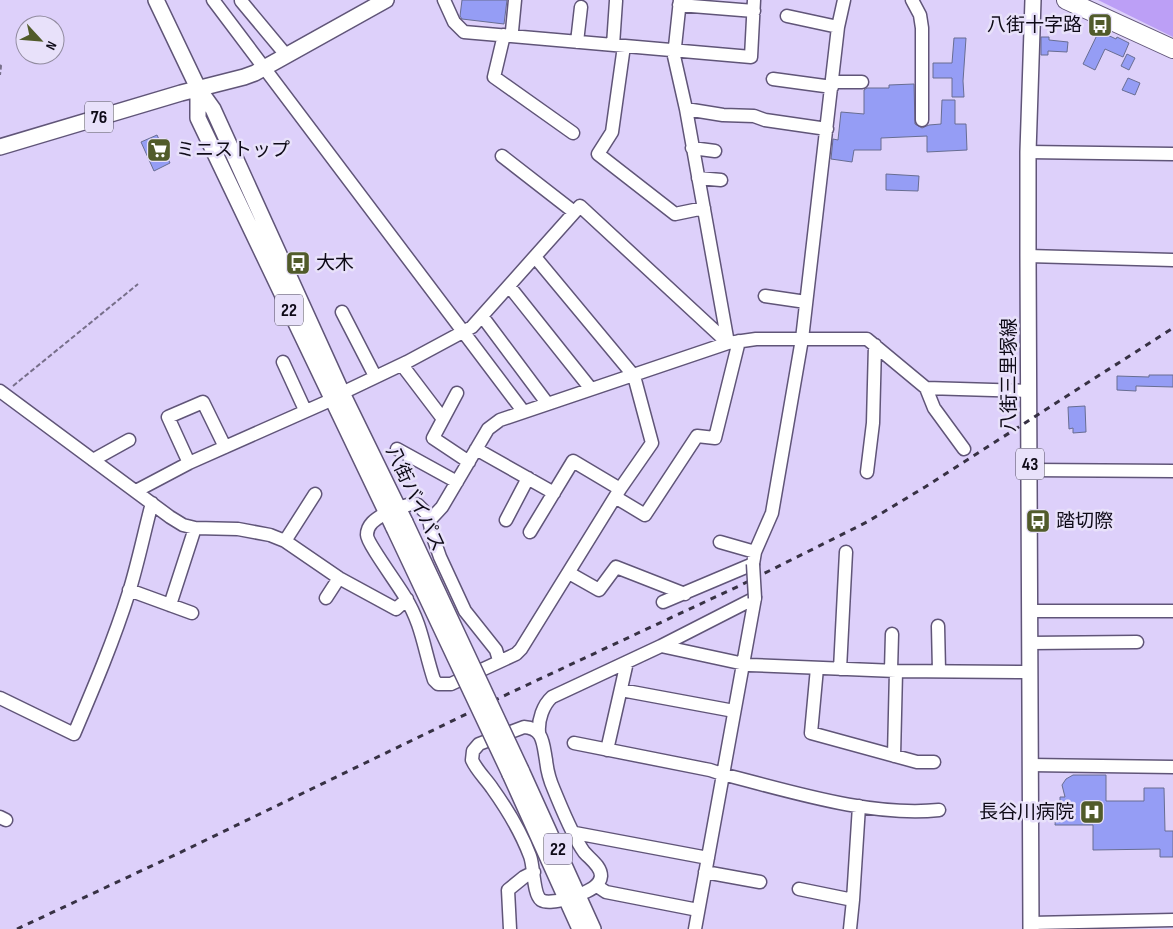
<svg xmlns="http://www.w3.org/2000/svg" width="1173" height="929" viewBox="0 0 1173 929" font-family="'Sofia Sans Condensed','Noto Sans JP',sans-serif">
  <rect width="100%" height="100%" fill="#ddd0fa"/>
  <path fill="#bc9ff6" d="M 1098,0 L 1173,0 L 1173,37 Z"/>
  <path fill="#959df5" stroke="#686d92" d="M 462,0 L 507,0 L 504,24 L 462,19 L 460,16 Z
    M 1099,31 L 1116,39 L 1117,37 L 1129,43 L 1123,57 L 1105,49 L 1095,70 L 1083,64 Z
    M 1041,37 L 1049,37 L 1049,40 L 1068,42 L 1067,52 L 1048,51 L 1048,55 L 1041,55 Z
    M 954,38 L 966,38 L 963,81 L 964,97 L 952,97 L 952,78 L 933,78 L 933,63 L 952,63 Z
    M 1127,54 L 1135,58 L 1129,70 L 1121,66 Z
    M 1128,78 L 1140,83 L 1135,95 L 1122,90 Z
    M 914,84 L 915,124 L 922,128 L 929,125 L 941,124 L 942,100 L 955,100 L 955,124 L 966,124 L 967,150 L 927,152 L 927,136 L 881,138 L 881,150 L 854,150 L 852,162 L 831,159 L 833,139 L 838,140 L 841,112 L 864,114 L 864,90 L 867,88 L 889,88 L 889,85 Z
    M 157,135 L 170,163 L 154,171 L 141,142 Z
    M 886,174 L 919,176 L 918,191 L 886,190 Z
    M 1149,375 L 1173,375 L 1173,387 L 1136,386 L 1136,391 L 1117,390 L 1117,376 L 1149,377 Z
    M 1085,406 L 1086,432 L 1073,433 L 1073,428 L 1069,429 L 1068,407 Z
    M 1073,775 L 1106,775 L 1106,801 L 1144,801 L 1144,788 L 1164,788 L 1165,831 L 1173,831 L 1173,857 L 1160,857 L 1160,849 L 1093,850 L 1093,825 L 1055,825 L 1057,803 L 1060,803 L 1060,797 L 1065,797 L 1062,785 L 1066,779 Z"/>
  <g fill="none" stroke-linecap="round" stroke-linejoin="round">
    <defs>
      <path id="minor" d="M 213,0 L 523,411
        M 444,0 L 454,22 L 464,32 L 751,57 L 754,0
        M 680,0 L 674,56 L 686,109 L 728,343
        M 912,0 L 920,15 L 922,28 L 922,120
        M 241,1 L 286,55
        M 679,5 L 754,11
        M 787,16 L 838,27
        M 512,31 L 515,0
        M 504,35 L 494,77 L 573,133
        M 577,42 L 581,7
        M 613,45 L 616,1
        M 624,46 L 612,132 L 598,154 L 675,214 L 704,208
        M 773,79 L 832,87
        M 832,82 L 862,82
        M 686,109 L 723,115 L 754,116 L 765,120 L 827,129
        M 692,148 L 715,151
        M 1028,152 L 1173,154
        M 502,156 L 574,212
        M 698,178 L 721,180
        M 1028,256 L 1173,260
        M 509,286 L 591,389
        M 765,296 L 806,302
        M 342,312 L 375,376
        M 482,316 L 547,403
        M 283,362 L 305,410
        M 402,365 L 443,419
        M 926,388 L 934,408 L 964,449
        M 0,391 L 170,517 L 183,525 L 195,528 L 238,529 L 270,535 L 285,541 L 339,578 L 396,609 L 407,599
        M 342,393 L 407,362 L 472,327 L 580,206 L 728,343
        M 457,393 L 433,438 L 469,462
        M 397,449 L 457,482
        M 476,449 L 554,493
        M 93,460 L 129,440
        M 189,463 L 168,417 L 203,402 L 225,447
        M 1030,470 L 1173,471
        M 867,472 L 873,423 L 875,345
        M 136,491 L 189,463 L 331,400
        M 615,497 L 645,515 L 697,436 L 715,438 L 739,341
        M 398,508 L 411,504 L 418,505 L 428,515 L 432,534 L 440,557 L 465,611 L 496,650 L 499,660
        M 386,513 C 378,518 367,523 367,535 C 367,543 399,586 405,597 C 422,624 424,650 434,680 L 438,684 L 451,684 L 516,654 L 521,649 L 620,489 L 652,443 L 634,376 L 535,257
        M 430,520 L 442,507 L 488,429 L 500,420 L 728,343 L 756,339 L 867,339 L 926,388 L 1029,391
        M 506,520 L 528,478
        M 530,532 L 573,461 L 620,489
        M 285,541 L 315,494
        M 720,542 L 755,552
        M 569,573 L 599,590 L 616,567 L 685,594
        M 129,590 L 192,613
        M 326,598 L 339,578
        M 663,602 L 753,564 L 755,552 L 772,513 L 802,339 L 838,27 L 844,0
        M 170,605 L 195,528
        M 1031,611 L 1173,611
        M 938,626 L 939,671
        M 1030,643 L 1137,642
        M 661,646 L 749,665 L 896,671 L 1029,672
        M 817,668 L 811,733 L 917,762 L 934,762
        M 840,669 L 846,552
        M 891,670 L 892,634
        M 621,690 L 734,711
        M 0,698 L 74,734 C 94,687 114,640 129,592 C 138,563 144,533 152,503
        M 539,732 C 538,720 543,705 552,697 L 661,646 L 755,598
        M 574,743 L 710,770 L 722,774 C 790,791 869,817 939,810
        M 607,750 L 627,662
        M 894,756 L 896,671
        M 1030,765 L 1173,767
        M 0,817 L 6,820
        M 575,833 L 708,858
        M 705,872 L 760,882
        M 597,886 L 606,892 L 698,910
        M 799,889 L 853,900
        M 568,899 C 560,900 548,904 541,900 C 533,894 534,866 530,856 C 521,832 507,809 492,788 C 486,779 477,771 472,760 L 473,751 L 479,744 L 524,727 C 544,728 543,745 546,760 C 547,770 550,781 554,790 C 562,809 572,835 584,852 C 590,859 601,866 601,876 C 600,887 587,891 579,895
        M 1031,923 L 1173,920
        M 510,929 L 508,890 L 524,877 L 534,872
        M 695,929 L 755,598
        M 850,929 L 853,900 L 859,806"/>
      <path id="major" d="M 156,0 L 198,88 L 213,109 L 342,393 L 405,522
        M 198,88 L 198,118 L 394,528
        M 0,147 L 181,93 L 244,77 L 255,73 L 386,0
        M 521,770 L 593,929
        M 510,774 L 580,929
        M 1031,929 L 1028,256 L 1028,152 L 1033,0"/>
      <path id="highway" d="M 1066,0 L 1173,49"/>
    </defs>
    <use href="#minor" stroke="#605578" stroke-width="15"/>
    <use href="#major" stroke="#605578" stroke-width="18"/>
    <use href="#highway" stroke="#605578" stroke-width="20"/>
    <path stroke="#776f8a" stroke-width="2" stroke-dasharray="5 2.5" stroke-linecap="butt" d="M 0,65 L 1,66 L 0,75
      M 13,386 L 138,284"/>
    <use href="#minor" stroke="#fff" stroke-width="12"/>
    <use href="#major" stroke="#fff" stroke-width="15"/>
    <use href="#highway" stroke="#fff" stroke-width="18"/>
    <path stroke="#373144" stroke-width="3" stroke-dasharray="6 6" stroke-linecap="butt" d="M 17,929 L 177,854 L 514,691 L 741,585 L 867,522 L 925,487 L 1173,328"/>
    <defs>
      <path id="minor-bridge" d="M 753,564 L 755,598"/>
      <path id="major-bridge" d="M 405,522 L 521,770
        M 394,528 L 510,774"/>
    </defs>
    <use href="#minor-bridge" stroke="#605578" stroke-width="15" stroke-linecap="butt"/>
    <use href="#major-bridge" stroke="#605578" stroke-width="18" stroke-linecap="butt"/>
    <use href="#minor-bridge" stroke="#fff" stroke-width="12"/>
    <use href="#major-bridge" stroke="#fff" stroke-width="15"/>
  </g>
  <defs>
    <symbol id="bus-square" viewBox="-11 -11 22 22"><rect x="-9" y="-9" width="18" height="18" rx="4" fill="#515b2a" stroke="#e8e1fa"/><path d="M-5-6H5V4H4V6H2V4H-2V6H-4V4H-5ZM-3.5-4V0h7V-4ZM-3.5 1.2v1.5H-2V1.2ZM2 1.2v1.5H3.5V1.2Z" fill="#fff"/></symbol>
    <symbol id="supermarket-square" viewBox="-11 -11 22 22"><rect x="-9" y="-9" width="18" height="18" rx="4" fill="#515b2a" stroke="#e8e1fa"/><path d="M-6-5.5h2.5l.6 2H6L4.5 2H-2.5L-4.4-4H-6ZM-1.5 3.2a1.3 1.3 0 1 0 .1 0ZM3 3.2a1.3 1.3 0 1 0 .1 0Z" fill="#fff"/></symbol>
    <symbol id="hospital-square" viewBox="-11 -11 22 22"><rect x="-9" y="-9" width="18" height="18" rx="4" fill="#515b2a" stroke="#e8e1fa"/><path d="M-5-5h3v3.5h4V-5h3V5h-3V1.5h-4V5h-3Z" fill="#fff"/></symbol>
  </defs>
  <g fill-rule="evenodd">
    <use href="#bus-square" x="1086" y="11" width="28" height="28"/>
    <use href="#supermarket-square" x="145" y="136" width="28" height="28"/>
    <use href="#bus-square" x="284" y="249" width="28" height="28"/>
    <use href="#bus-square" x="1024" y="507" width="28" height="28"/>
    <use href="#hospital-square" x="1078" y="798" width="28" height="28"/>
  </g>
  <g text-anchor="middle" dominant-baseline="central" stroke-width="5" stroke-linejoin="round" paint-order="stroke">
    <g fill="#e8e1fa" stroke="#4f4a5b" stroke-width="1">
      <rect x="85" y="101.5" width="28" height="31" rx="4"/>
      <rect x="275" y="294.5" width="28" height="31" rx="4"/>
      <rect x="1016" y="448.5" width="28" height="31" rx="4"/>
      <rect x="544" y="833.5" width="28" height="31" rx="4"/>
    </g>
    <g font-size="18" font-weight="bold" fill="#0e0a17">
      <text x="99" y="117">76</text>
      <text x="289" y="310">22</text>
      <text x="1030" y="464">43</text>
      <text x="558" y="849">22</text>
    </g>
    <g font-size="19" fill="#0e0a17" stroke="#e8e1fa" text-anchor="start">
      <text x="1082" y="25" text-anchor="end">八街十字路</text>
      <text x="176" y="150">ミニストップ</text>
      <text x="316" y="263">大木</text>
      <text x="1056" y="521">踏切際</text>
      <text x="1074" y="812" text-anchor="end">長谷川病院</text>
    </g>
    <g font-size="19" fill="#0e0a17" stroke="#e8e1fa">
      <text transform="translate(1009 375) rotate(-90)">八街三里塚線</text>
      <text transform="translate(415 499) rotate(65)">八街バイパス</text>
    </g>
  </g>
  <g transform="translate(40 40) rotate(116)"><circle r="24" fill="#e8e1fa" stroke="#918b9f"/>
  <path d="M0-4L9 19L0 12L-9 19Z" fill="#515b2a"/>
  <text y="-8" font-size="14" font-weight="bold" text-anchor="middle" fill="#0e0a17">N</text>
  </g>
</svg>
